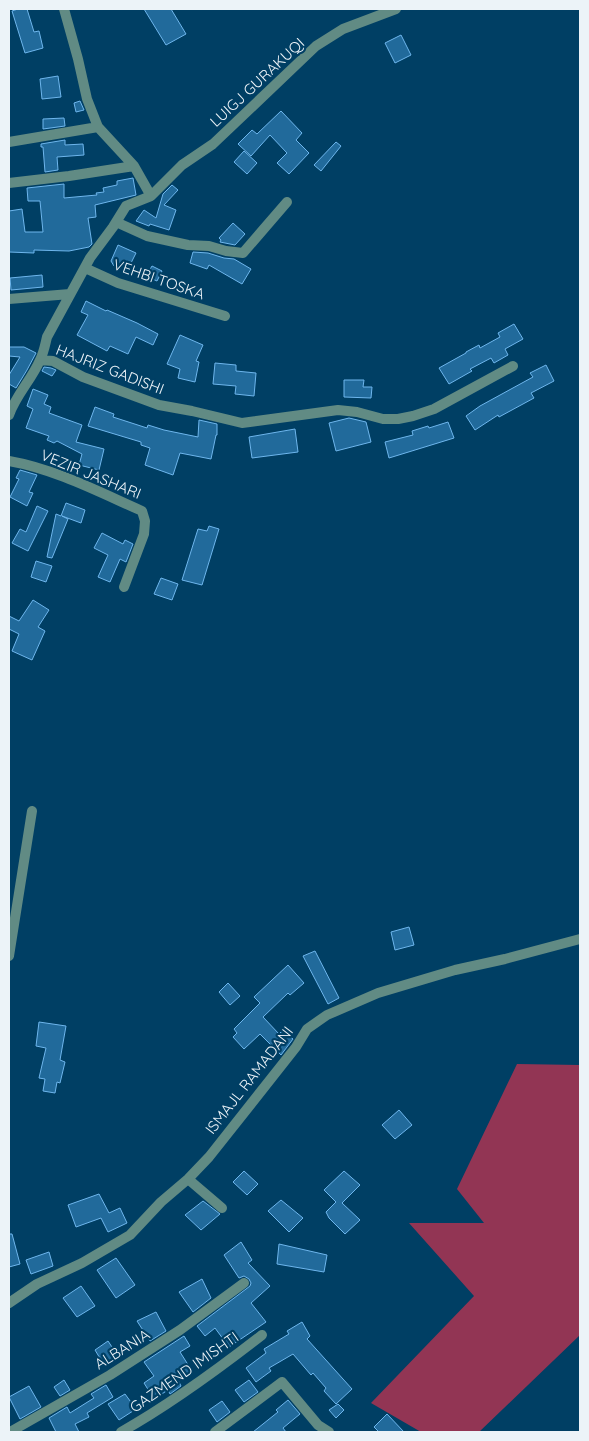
<svg xmlns="http://www.w3.org/2000/svg" width="589" height="1441" viewBox="0 0 589 1441" font-family="Quicksand,sans-serif">
  <rect width="100%" height="100%" fill="#003f64"/>
  <path fill="#923554" d="M 517,1064 L 580,1065 L 580,1335 L 479,1432 L 421,1432 L 371,1403 L 474,1296 L 409,1223 L 484,1223 L 457,1189 Z"/>
  <path fill="#216a9b" stroke="#6eb6ed" d="M 18,9 L 27,9 L 34,32 L 39,31 L 43,48 L 25,53 L 12,11 Z
    M 144,9 L 171,9 L 186,34 L 166,45 Z
    M 401,35 L 411,55 L 395,63 L 385,43 Z
    M 58,76 L 61,97 L 42,99 L 40,79 Z
    M 80,101 L 84,110 L 76,112 L 74,103 Z
    M 281,111 L 302,133 L 296,140 L 309,153 L 289,174 L 277,163 L 287,153 L 270,135 L 251,156 L 238,144 L 252,130 L 257,134 Z
    M 64,118 L 65,126 L 43,129 L 43,119 Z
    M 65,140 L 65,145 L 83,144 L 84,155 L 57,157 L 58,170 L 45,172 L 43,147 L 41,147 L 41,144 Z
    M 336,142 L 341,146 L 321,171 L 314,165 Z
    M 244,151 L 257,163 L 247,174 L 234,162 Z
    M 133,178 L 136,195 L 95,205 L 96,217 L 88,218 L 92,244 L 89,247 L 69,251 L 34,250 L 34,253 L 9,252 L 9,211 L 22,209 L 25,232 L 43,232 L 40,201 L 28,201 L 27,188 L 64,184 L 64,198 L 97,195 L 96,193 L 104,192 L 103,188 L 117,185 L 117,181 Z
    M 172,185 L 178,190 L 164,205 L 176,210 L 169,230 L 150,224 L 149,226 L 136,221 L 144,210 L 156,218 L 163,194 Z
    M 233,223 L 245,234 L 235,245 L 220,242 L 221,240 L 219,238 Z
    M 118,245 L 136,253 L 129,267 L 114,266 L 111,261 Z
    M 193,252 L 208,253 L 224,258 L 234,259 L 251,269 L 242,284 L 209,265 L 207,269 L 190,263 Z
    M 152,266 L 162,271 L 157,281 L 146,276 Z
    M 42,275 L 43,287 L 11,290 L 10,278 Z
    M 86,301 L 106,311 L 107,310 L 137,323 L 158,334 L 153,345 L 136,337 L 128,354 L 110,346 L 107,351 L 77,335 L 88,315 L 81,312 Z
    M 514,324 L 523,339 L 505,349 L 508,355 L 494,363 L 491,358 L 470,369 L 472,371 L 449,384 L 439,368 L 466,353 L 466,352 L 479,345 L 480,348 L 500,337 L 498,333 Z
    M 180,335 L 203,345 L 196,361 L 199,362 L 195,382 L 178,378 L 180,369 L 167,364 Z
    M 9,347 L 24,347 L 36,353 L 27,370 L 16,388 L 9,384 L 9,375 L 20,357 L 9,356 Z
    M 215,363 L 236,365 L 236,371 L 256,373 L 254,396 L 235,394 L 236,386 L 213,384 Z
    M 546,365 L 554,381 L 531,393 L 534,398 L 499,417 L 498,415 L 475,430 L 466,416 L 480,406 L 533,377 L 530,373 Z
    M 44,367 L 51,368 L 56,370 L 52,376 L 42,371 Z
    M 344,380 L 364,380 L 363,387 L 372,387 L 371,398 L 344,397 Z
    M 33,389 L 48,395 L 44,404 L 51,407 L 49,413 L 82,425 L 76,442 L 104,449 L 99,470 L 79,465 L 82,454 L 57,441 L 54,443 L 47,440 L 49,436 L 26,428 L 33,409 L 27,406 Z
    M 95,407 L 114,414 L 113,417 L 147,428 L 148,425 L 164,430 L 198,437 L 199,420 L 217,424 L 217,435 L 216,435 L 211,459 L 180,453 L 173,475 L 145,465 L 150,448 L 141,445 L 141,442 L 88,426 Z
    M 349,418 L 366,422 L 371,442 L 336,451 L 329,423 Z
    M 448,422 L 454,438 L 389,458 L 385,442 L 413,435 L 412,431 L 428,426 L 429,428 Z
    M 295,429 L 298,452 L 252,458 L 249,437 Z
    M 20,470 L 37,475 L 29,492 L 33,493 L 27,506 L 10,497 L 19,479 L 16,478 Z
    M 66,503 L 85,510 L 81,523 L 62,516 L 68,519 L 52,558 L 47,557 L 56,514 L 61,516 Z
    M 37,506 L 48,511 L 28,551 L 12,543 L 20,529 L 26,532 Z
    M 209,526 L 219,529 L 202,585 L 182,580 L 198,529 L 207,531 Z
    M 102,533 L 123,544 L 125,540 L 133,544 L 126,562 L 120,559 L 110,582 L 98,577 L 108,555 L 94,548 Z
    M 36,561 L 52,566 L 46,582 L 31,577 Z
    M 161,578 L 178,584 L 172,600 L 154,594 Z
    M 33,600 L 49,610 L 38,627 L 45,631 L 32,660 L 12,651 L 19,634 L 9,629 L 9,616 L 19,621 Z
    M 409,927 L 414,945 L 395,950 L 391,932 Z
    M 315,951 L 339,998 L 328,1004 L 303,956 Z
    M 288,965 L 304,983 L 290,995 L 288,993 L 263,1017 L 279,1034 L 283,1030 L 293,1039 L 281,1055 L 260,1034 L 244,1049 L 233,1037 L 237,1033 L 234,1029 L 260,1003 L 254,997 Z
    M 228,983 L 240,996 L 230,1005 L 219,992 Z
    M 39,1022 L 66,1026 L 60,1060 L 65,1062 L 60,1083 L 57,1082 L 55,1093 L 43,1091 L 45,1079 L 39,1078 L 46,1048 L 36,1046 Z
    M 399,1110 L 412,1125 L 395,1139 L 382,1125 Z
    M 244,1171 L 258,1184 L 247,1195 L 233,1182 Z
    M 344,1171 L 360,1185 L 342,1203 L 360,1220 L 345,1234 L 329,1218 L 326,1212 L 336,1202 L 324,1190 Z
    M 99,1194 L 109,1213 L 120,1208 L 127,1223 L 108,1232 L 101,1218 L 76,1227 L 68,1205 Z
    M 281,1200 L 303,1218 L 289,1232 L 268,1211 Z
    M 203,1201 L 220,1214 L 201,1230 L 185,1215 Z
    M 9,1234 L 12,1234 L 20,1264 L 9,1267 Z
    M 241,1242 L 252,1260 L 248,1263 L 270,1286 L 251,1303 L 266,1322 L 229,1347 L 215,1328 L 205,1336 L 197,1326 L 250,1286 L 251,1283 L 249,1279 L 244,1276 L 239,1278 L 224,1255 Z
    M 279,1244 L 327,1255 L 324,1272 L 277,1264 Z
    M 49,1252 L 53,1266 L 31,1274 L 26,1260 Z
    M 116,1258 L 135,1285 L 116,1298 L 97,1270 Z
    M 202,1279 L 211,1298 L 193,1312 L 179,1292 Z
    M 81,1286 L 95,1306 L 77,1317 L 63,1298 Z
    M 156,1312 L 166,1331 L 150,1341 L 137,1321 Z
    M 302,1322 L 310,1336 L 307,1339 L 352,1389 L 336,1404 L 324,1391 L 326,1388 L 313,1373 L 311,1375 L 293,1354 L 269,1368 L 271,1371 L 256,1382 L 246,1368 L 266,1353 L 264,1349 L 289,1334 L 287,1331 Z
    M 184,1336 L 190,1346 L 180,1352 L 192,1371 L 178,1380 L 181,1386 L 170,1394 L 168,1390 L 154,1399 L 144,1383 L 154,1376 L 144,1362 Z
    M 108,1341 L 118,1356 L 104,1365 L 95,1350 Z
    M 64,1380 L 70,1390 L 60,1396 L 54,1387 Z
    M 249,1380 L 258,1392 L 244,1402 L 235,1390 Z
    M 106,1385 L 113,1397 L 87,1413 L 89,1417 L 75,1424 L 79,1432 L 56,1432 L 49,1418 L 67,1407 L 70,1413 L 94,1398 L 91,1394 Z
    M 29,1386 L 41,1407 L 20,1419 L 9,1397 Z
    M 125,1394 L 136,1409 L 119,1420 L 108,1404 Z
    M 288,1400 L 300,1414 L 283,1428 L 286,1432 L 253,1432 L 278,1412 L 276,1410 Z
    M 222,1401 L 230,1412 L 217,1422 L 209,1410 Z
    M 338,1404 L 344,1410 L 336,1418 L 329,1410 Z
    M 387,1414 L 404,1432 L 379,1432 L 374,1427 Z"/>
  <g fill="none" stroke-linecap="round" stroke-linejoin="round">
    <path stroke="#618b84" stroke-width="10" d="M 9,142 L 98,127
      M 9,183 L 69,176 L 134,166
      M 151,196 L 182,165 L 213,144 L 316,46 L 343,29 L 396,9
      M 116,222 L 147,236 L 188,245 L 209,246 L 226,251 L 243,253 L 287,202
      M 85,268 L 118,283 L 225,316
      M 9,299 L 70,294
      M 40,360 L 53,361 L 83,377 L 159,405 L 192,411 L 242,423 L 338,410 L 357,412 L 383,419 L 398,419 L 413,416 L 434,409 L 513,366
      M 9,415 C 16,395 32,379 40,360 C 44,352 45,345 47,337 L 90,258 L 113,227 L 126,206 L 151,196 L 134,166 L 98,127 L 87,99 L 78,59 L 64,9
      M 9,461 C 55,469 99,492 142,511 L 145,521 L 144,534 L 124,587
      M 9,956 L 32,811
      M 188,1179 L 222,1208
      M 9,1303 L 37,1284 L 82,1263 L 130,1235 L 161,1202 L 188,1179 L 209,1157 L 296,1047 L 307,1029 L 327,1015 L 378,993 L 455,970 L 505,959 L 580,939
      M 10,1432 L 110,1375 L 180,1330 L 244,1283
      M 121,1432 C 171,1404 217,1370 262,1335
      M 215,1432 L 282,1382 L 318,1425 L 329,1432"/>
  </g>
  <g text-anchor="middle" dominant-baseline="central" stroke-width="4.5" stroke-linejoin="round" paint-order="stroke">
    <g font-size="15" fill="#ecf3f8" stroke="#003f64">
      <text transform="translate(257 82) rotate(-43)">LUIGJ GURAKUQI</text>
      <text transform="translate(159 279) rotate(19)">VEHBI TOSKA</text>
      <text transform="translate(110 369) rotate(21)">HAJRIZ GADISHI</text>
      <text transform="translate(91 474) rotate(22)">VEZIR JASHARI</text>
      <text transform="translate(249 1080) rotate(-52)">ISMAJL RAMADANI</text>
      <text transform="translate(122 1349) rotate(-32)">ALBANIA</text>
      <text transform="translate(184 1372) rotate(-35)">GAZMEND IMISHTI</text>
    </g>
  </g>
  <rect width="589" height="1441" fill="none" stroke="#ecf3f8" stroke-width="20"/>
</svg>
